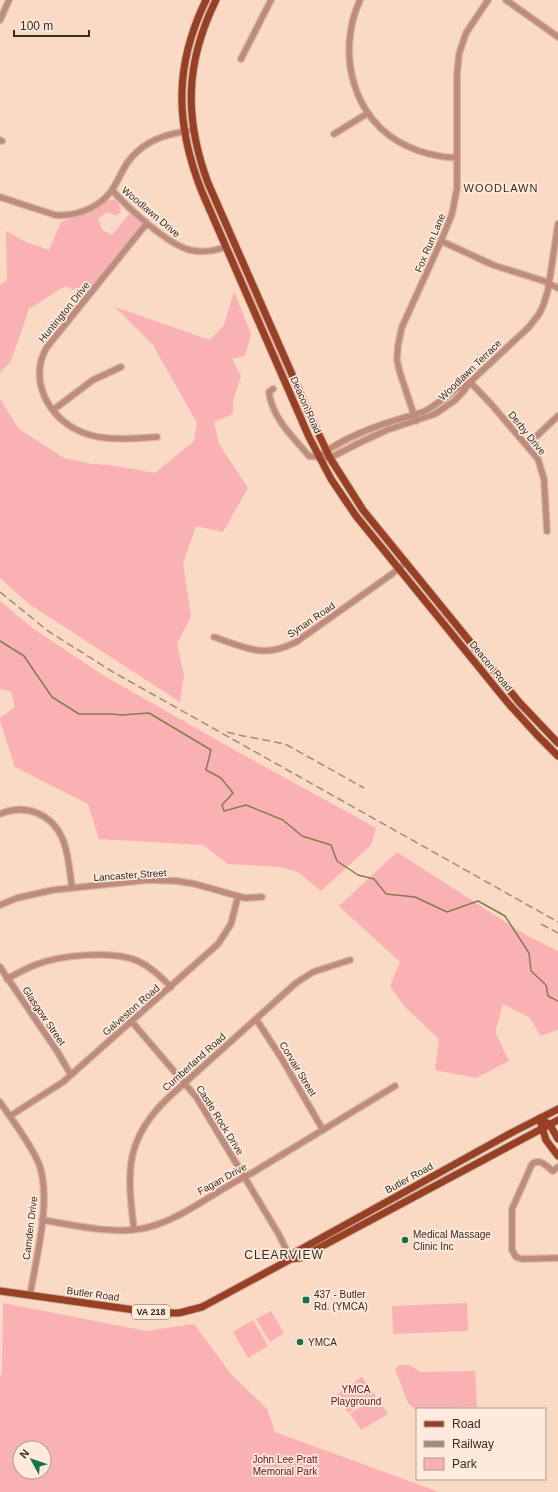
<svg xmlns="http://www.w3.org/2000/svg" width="558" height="1492" viewBox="0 0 558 1492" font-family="Arial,sans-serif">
  <rect width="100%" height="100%" fill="#fadac4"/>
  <path fill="#f9b1b4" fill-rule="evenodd" d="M 115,199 L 121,207 L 120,213 L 116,216 L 107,212 L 98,219 L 102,230 L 112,235 L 130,213 L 134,214 L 145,223 L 89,292 L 85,295 L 65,286 L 29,309 L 11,361 L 0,373 L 0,285 L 7,280 L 6,231 L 26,242 L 49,250 L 61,222 L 99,206 L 109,200 Z
    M 225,237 L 241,267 L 311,428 L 288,382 Z
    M 234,291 L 251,334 L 245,356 L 232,359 L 241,376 L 233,400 L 233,414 L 214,422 L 219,444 L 248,488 L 223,532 L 196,526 L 183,563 L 191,617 L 177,643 L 184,675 L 180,702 L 29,604 L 0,578 L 0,399 L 19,429 L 64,458 L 92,464 L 110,465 L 155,473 L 194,441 L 197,423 L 153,345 L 115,307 L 210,340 L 224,325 Z
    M 401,421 L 402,423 L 370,435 L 336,452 L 334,451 L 334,450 C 355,437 377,429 401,421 Z
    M 420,590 L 452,624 L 519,708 L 493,680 Z
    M 0,601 L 31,627 L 101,674 L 222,743 L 376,828 L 371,845 L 321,891 L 298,872 L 280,867 L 228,864 L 203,845 L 99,839 L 88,804 L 15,767 L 0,721 L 0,718 L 15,707 L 11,692 L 0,689 Z
    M 397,852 L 524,934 L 558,951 L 558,1030 L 541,1036 L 529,1017 L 503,1004 L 495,1032 L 509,1061 L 476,1078 L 435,1070 L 439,1039 L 404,1006 L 390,986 L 400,962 L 339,906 Z
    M 3,1303 L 146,1331 L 194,1324 L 231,1374 L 267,1409 L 275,1432 L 439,1492 L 0,1492 L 0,1375 L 2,1375 ZM 20,1448 L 44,1448 L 44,1472 L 20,1472 Z
    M 467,1303 L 468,1331 L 393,1334 L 392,1306 Z
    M 271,1311 L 284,1333 L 270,1342 L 256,1319 Z
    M 253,1320 L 268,1346 L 248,1358 L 233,1332 Z
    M 399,1365 L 409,1365 L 421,1372 L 475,1371 L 477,1407 L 415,1409 L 408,1403 L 395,1369 Z
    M 362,1377 L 376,1396 L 348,1413 L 336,1395 Z
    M 376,1397 L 388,1414 L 361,1430 L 350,1414 Z"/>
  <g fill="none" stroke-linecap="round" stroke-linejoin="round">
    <path stroke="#887a4b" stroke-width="1.5" d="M 0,641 L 24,656 L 52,697 L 79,714 L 111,714 L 122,715 L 149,713 L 211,750 L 206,770 L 221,778 L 233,793 L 222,805 L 224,811 L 246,805 L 283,820 L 302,836 L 331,845 L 337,861 L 358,875 L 374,879 L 386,894 L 415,897 L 447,912 L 478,901 L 505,916 L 529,953 L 531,971 L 546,985 L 548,996 L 558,1001"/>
    <defs>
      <path id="minor" d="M 360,0 C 336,52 352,121 407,146 C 423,154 439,157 457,158
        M 506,0 L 558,37
        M 0,20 L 9,0
        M 241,59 L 271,0
        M 334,134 L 368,113
        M 0,140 L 2,141
        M 112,190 C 127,207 168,245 190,250 C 202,253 214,251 226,247
        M 0,197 L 55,215 C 78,217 104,206 115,185 C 122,173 126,161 137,152 C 152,137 174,133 193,130
        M 147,223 L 47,347 C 26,382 52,425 90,435 C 111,441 135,438 157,437
        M 441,241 L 493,265 L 544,281 L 558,288
        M 470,382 L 491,404 L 538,459 L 544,479 L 547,531
        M 273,389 L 269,392 C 272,418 293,437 309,456 L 330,458 L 361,442 L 387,430 L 435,414 L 454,401 L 463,392 L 470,382 L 529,327 L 539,314 L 543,306 L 548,290 L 558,224
        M 53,410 L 93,380 L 121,367
        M 416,421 L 400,373 L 397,360 L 398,345 L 402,327 L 441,241 L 452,214 L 457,188 L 457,75 L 459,54 L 466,33 L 488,0
        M 527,445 L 558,416
        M 319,457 C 340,439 370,428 396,420 C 405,417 414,415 423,412 C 440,404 452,389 469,382
        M 214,637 C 246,648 264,659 296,642 L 392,574 L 406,562
        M 0,814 C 12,809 25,808 37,813 C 68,826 68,859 72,888
        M 0,905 L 17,898 L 53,890 L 148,880 L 177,881 L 195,884 L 245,898 L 262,897
        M 0,967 L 57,1051 L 71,1075
        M 7,979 C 16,974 25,969 35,965 C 60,955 113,950 138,961 C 151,967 161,977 171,987
        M 256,1019 L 282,1059 L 323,1130
        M 132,1022 L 197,1098 L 278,1233 L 291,1259
        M 0,1102 C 12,1120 31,1144 39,1164 C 52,1199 36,1259 30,1295
        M 10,1116 L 63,1082 L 218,944 L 231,924 L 238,896
        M 558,1167 L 553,1171 C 546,1166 540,1158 532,1164 L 512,1209 L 512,1250 L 516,1257 L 522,1259 L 558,1258
        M 42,1220 C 74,1225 113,1235 145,1228 C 182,1220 217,1189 252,1173 L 395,1086
        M 134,1230 C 127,1171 124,1139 170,1096 L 296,983 L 313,972 L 350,960"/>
      <path id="major" d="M 206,0 C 174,66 175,124 202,192 L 309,437 L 331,479 L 356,516 L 508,703 L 537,735 L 558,756
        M 216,0 C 185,63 184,118 208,183 L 312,420 L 330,458 L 363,510 L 519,702 L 558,743
        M 540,1118 L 550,1125 L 558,1139
        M 541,1124 L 546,1140 L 558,1156
        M 291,1259 L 296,1252 L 511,1133 L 558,1109
        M 0,1291 L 156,1313 L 179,1313 L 202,1307 L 291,1259 L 300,1258 L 558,1120"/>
    </defs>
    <use href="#minor" stroke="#d3b7a4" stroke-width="8"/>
    <use href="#major" stroke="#d3b7a4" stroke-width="9"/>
    <use href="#minor" stroke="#be8b7d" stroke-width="5.5"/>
    <use href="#major" stroke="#974026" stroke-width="7"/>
    <path stroke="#a18a7a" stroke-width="1.5" stroke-dasharray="8 4" stroke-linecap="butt" d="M 0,592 L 48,631 L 113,672 L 558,922
      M 227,732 C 247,738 267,739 287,745 L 364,788
      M 541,924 L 558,933"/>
  </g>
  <g fill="#167146" stroke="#fdeadc" stroke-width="1.5">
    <circle cx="405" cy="1240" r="4"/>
    <rect x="302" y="1296" width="8" height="8" rx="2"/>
    <circle cx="300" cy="1342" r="4"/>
  </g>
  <g text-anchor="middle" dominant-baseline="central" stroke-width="3.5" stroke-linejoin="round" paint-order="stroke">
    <rect fill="#fdeadc" stroke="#72645a" stroke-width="1" x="132" y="1305" width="38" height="14" rx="3"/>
    <g font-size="9" font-weight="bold" fill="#372b23">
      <text x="151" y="1312">VA 218</text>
    </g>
    <g font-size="10" fill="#372b23" stroke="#fdeadc">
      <text transform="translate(151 212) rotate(40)">Woodlawn Drive</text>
      <text transform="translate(430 243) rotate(-67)">Fox Run Lane</text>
      <text transform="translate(64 312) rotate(-51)">Huntington Drive</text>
      <text transform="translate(470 370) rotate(-44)">Woodlawn Terrace</text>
      <text transform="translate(306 405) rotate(66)">Deacon Road</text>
      <text transform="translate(527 433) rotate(51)">Derby Drive</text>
      <text transform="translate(311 620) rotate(-34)">Synan Road</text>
      <text transform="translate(491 666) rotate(51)">Deacon Road</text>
      <text transform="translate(130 875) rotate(-4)">Lancaster Street</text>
      <text transform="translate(131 1010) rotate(-41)">Galveston Road</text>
      <text transform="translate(44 1016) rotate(56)">Glasgow Street</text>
      <text transform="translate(194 1062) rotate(-42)">Cumberland Road</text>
      <text transform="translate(298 1069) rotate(59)">Corvair Street</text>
      <text transform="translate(220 1120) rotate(58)">Castle Rock Drive</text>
      <text transform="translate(409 1178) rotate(-29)">Butler Road</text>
      <text transform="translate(222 1179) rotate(-29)">Fagan Drive</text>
      <text transform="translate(30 1228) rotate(-83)">Camden Drive</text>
      <text transform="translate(93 1294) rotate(8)">Butler Road</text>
    </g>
    <g font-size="10" fill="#372b23" stroke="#fdeadc" text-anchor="start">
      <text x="413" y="1234">Medical Massage<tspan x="413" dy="12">Clinic Inc</tspan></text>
      <text x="314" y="1294">437 - Butler<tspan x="314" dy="12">Rd. (YMCA)</tspan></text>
      <text x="308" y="1342">YMCA</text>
    </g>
    <g font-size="10" fill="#64101f" stroke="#fdeadc">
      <text x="356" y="1389">YMCA<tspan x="356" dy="12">Playground</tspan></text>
      <text x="285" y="1459">John Lee Pratt<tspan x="285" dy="12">Memorial Park</tspan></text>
    </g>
    <g font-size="11" letter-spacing="1" fill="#372b23" stroke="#fdeadc">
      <text x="501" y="188">WOODLAWN</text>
    </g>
    <g font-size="12" letter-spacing="1" fill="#372b23" stroke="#fdeadc">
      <text x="284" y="1255">CLEARVIEW</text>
    </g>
  </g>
  <rect x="416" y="1408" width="130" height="72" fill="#fdeadc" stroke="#ae9e92"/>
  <rect x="424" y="1421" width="20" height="6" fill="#974026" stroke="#ae9e92"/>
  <text x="452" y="1428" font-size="12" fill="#372b23">Road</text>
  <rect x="424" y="1441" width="20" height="6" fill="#a18a7a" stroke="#ae9e92"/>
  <text x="452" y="1448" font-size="12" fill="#372b23">Railway</text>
  <rect x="424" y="1458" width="20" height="12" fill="#f9b1b4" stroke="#ae9e92"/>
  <text x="452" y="1468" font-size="12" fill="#372b23">Park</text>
  <g transform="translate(32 1460) rotate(310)"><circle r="19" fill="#fdeadc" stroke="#ae9e92"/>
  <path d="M0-3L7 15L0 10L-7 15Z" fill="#167146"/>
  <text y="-6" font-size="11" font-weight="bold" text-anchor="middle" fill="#372b23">N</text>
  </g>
  <path d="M14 30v6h75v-6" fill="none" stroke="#372b23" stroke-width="2"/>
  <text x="20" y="30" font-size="12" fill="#372b23" stroke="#fdeadc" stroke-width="3" paint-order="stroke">100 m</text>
</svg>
